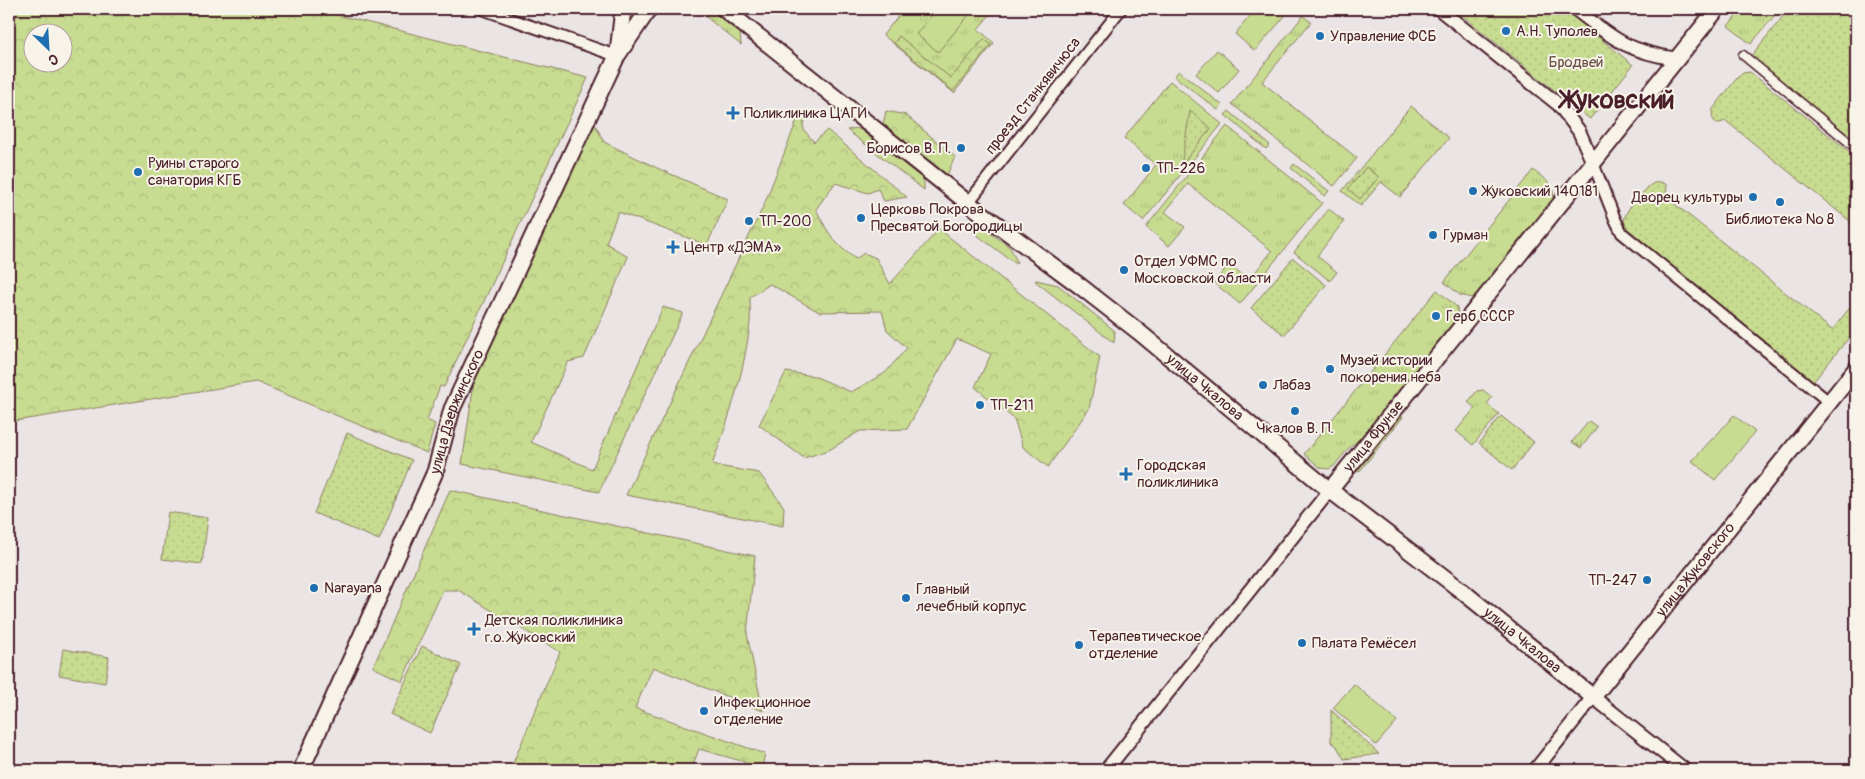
<svg xmlns="http://www.w3.org/2000/svg" width="1865" height="779" viewBox="0 0 1865 779" font-family="Pangolin,sans-serif">
  <defs>
    <pattern id="grass-tufts" width="24" height="20" patternUnits="userSpaceOnUse" patternTransform="scale(1.25)"><rect width="24" height="20" fill="#c8dc91"/><path d="M3 7l-1-3M5 7V3M7 7l1-3M15 17l-1-3M17 17v-4M19 17l1-3" fill="none" stroke="#adbc7d"/></pattern>
    <pattern id="forest-crowns" width="20" height="18" patternUnits="userSpaceOnUse" patternTransform="scale(1.25)"><rect width="20" height="18" fill="#c8dc91"/><path d="M2 6a3 3 0 1 1 6 0M12 15a3 3 0 1 1 6 0" fill="none" stroke="#adbc7d"/></pattern>
    <pattern id="park-dots" width="8" height="8" patternUnits="userSpaceOnUse" patternTransform="scale(1.25)"><rect width="8" height="8" fill="#c8dc91"/><path d="M2 2h.1M6 6h.1" fill="none" stroke="#adbc7d" stroke-width="1.8" stroke-linecap="round"/></pattern>
  </defs>
  <rect width="100%" height="100%" fill="#ebe4e5"/>
  <filter id="ink" filterUnits="userSpaceOnUse"><feTurbulence type="fractalNoise" baseFrequency=".02" numOctaves="2"/><feDisplacementMap in="SourceGraphic" scale="10" xChannelSelector="R" yChannelSelector="G"/><feConvolveMatrix kernelMatrix="1 2 1 2 8 2 1 2 1" color-interpolation-filters="sRGB"/></filter>
  <g filter="url(#ink)">
    <path fill="url(#grass-tufts)" stroke="#897e5e" d="M 904,9 L 995,9 L 978,29 L 994,43 L 954,93 L 883,35 Z
      M 1742,9 L 1780,9 L 1751,44 L 1728,26 Z
      M 712,10 L 740,33 L 741,45 L 706,17 Z
      M 1303,16 L 1311,22 L 1262,82 L 1357,158 L 1334,186 L 1232,104 Z
      M 1179,71 L 1222,105 L 1218,110 L 1174,76 Z
      M 1170,81 L 1222,124 L 1143,221 L 1124,205 L 1156,165 L 1124,138 Z
      M 1411,106 L 1449,138 L 1400,197 L 1381,182 L 1361,206 L 1342,191 Z
      M 1229,111 L 1270,145 L 1266,149 L 1225,115 Z
      M 1227,126 L 1322,203 L 1240,304 L 1214,283 L 1229,264 L 1249,280 L 1272,251 L 1188,184 L 1165,212 L 1185,227 L 1169,246 L 1146,227 Z
      M 857,128 L 862,131 L 922,178 L 924,181 L 924,190 L 847,130 Z
      M 1294,164 L 1329,191 L 1325,196 L 1291,168 Z
      M 1533,170 C 1545,180 1558,185 1552,202 L 1478,294 L 1472,298 L 1460,295 L 1444,282 Z
      M 1329,209 L 1344,221 L 1317,256 L 1337,272 L 1330,281 L 1294,252 Z
      M 983,228 L 1010,247 L 1017,262 L 1016,264 L 969,229 Z
      M 1036,280 L 1058,285 L 1115,331 L 1114,343 L 1035,281 Z
      M 1437,290 L 1457,307 L 1458,317 L 1456,323 L 1368,431 L 1348,449 L 1334,466 L 1329,469 L 1321,468 L 1304,454 Z
      M 1483,390 L 1492,397 L 1487,404 L 1499,414 L 1473,445 L 1456,431 L 1475,408 L 1468,402 L 1477,391 Z
      M 1402,416 L 1403,417 L 1359,472 L 1357,471 L 1358,467 L 1398,417 Z
      M 1589,421 L 1597,427 L 1581,448 L 1572,442 Z"/>
    <path fill="url(#forest-crowns)" stroke="#897e5e" fill-rule="evenodd" d="M 9,9 L 314,9 L 588,78 L 444,387 L 440,386 L 427,420 L 435,424 L 427,453 L 256,382 L 9,422 ZM 62,32 L 62,62 L 32,62 L 32,32 Z
      M 899,36 L 951,78 L 984,39 L 991,45 L 953,91 L 894,43 Z
      M 886,111 L 906,115 L 955,157 L 947,175 L 883,124 Z
      M 799,115 L 806,119 L 803,124 L 804,130 L 814,142 L 827,130 L 907,197 L 884,201 L 878,189 L 868,193 L 835,183 L 816,209 C 828,233 834,244 856,259 L 864,253 L 876,258 L 890,284 L 939,229 L 1100,357 L 1089,409 L 1048,467 L 1023,447 L 1014,419 L 975,387 L 991,354 L 957,339 L 907,429 L 860,431 L 829,450 L 804,458 L 759,425 L 786,372 L 814,376 L 851,392 L 885,373 L 907,348 L 887,330 L 882,311 L 819,312 L 770,284 L 750,297 C 750,308 751,320 749,331 C 743,377 728,421 712,465 L 759,473 L 784,507 L 783,526 L 626,495 L 764,205 Z
      M 593,120 L 604,142 L 657,168 L 728,199 L 707,245 L 618,212 L 606,243 L 628,257 L 584,358 L 568,362 L 531,442 L 592,469 L 663,307 L 683,313 L 599,492 L 462,464 L 474,382 Z
      M 450,490 L 755,556 L 747,634 L 763,711 L 653,667 L 635,708 L 765,754 L 761,770 L 743,770 L 745,762 L 699,749 L 691,770 L 510,770 L 560,652 L 458,590 L 443,590 L 402,681 L 373,667 Z"/>
    <path fill="url(#park-dots)" stroke="#897e5e" d="M 1454,9 L 1564,9 L 1633,65 L 1590,119 Z
      M 1789,9 L 1856,9 L 1856,141 L 1751,56 Z
      M 1750,72 L 1856,157 L 1856,226 L 1726,121 L 1716,124 L 1712,117 L 1713,109 L 1737,78 L 1743,73 Z
      M 1190,111 L 1211,128 L 1181,166 Z
      M 1366,167 L 1379,177 L 1360,199 L 1348,189 Z
      M 1661,182 L 1667,185 L 1666,197 L 1832,330 L 1856,300 L 1856,329 L 1813,382 L 1628,233 C 1615,216 1638,199 1649,186 L 1654,183 Z
      M 1293,258 L 1326,285 L 1284,335 L 1251,308 Z
      M 1501,416 L 1534,442 L 1512,470 L 1479,443 Z
      M 347,433 L 412,460 L 379,540 L 314,513 Z
      M 168,512 L 208,518 L 202,564 L 162,559 Z
      M 422,646 L 461,665 L 430,733 L 390,714 Z
      M 63,649 L 109,657 L 105,683 L 59,675 Z
      M 1331,710 L 1379,754 L 1344,759 L 1336,745 L 1331,742 Z"/>
    <path fill="#c8dc91" stroke="#897e5e" d="M 937,9 L 974,9 L 938,52 L 916,34 Z
      M 1256,9 L 1276,9 L 1285,16 L 1255,51 L 1235,34 Z
      M 1217,50 L 1239,69 L 1219,93 L 1196,74 Z
      M 1734,415 L 1755,432 L 1715,480 L 1692,461 L 1712,439 L 1714,438 Z
      M 1354,684 L 1397,721 L 1376,745 L 1333,708 Z"/>
    <g fill="none" stroke-linecap="round" stroke-linejoin="round">
      <defs>
        <path id="pedestrian" d="M 1743,55 L 1856,148"/>
        <path id="minor" d="M 482,9 L 617,56
          M 1593,163 L 1615,219 L 1622,233 L 1829,402
          M 968,203 L 1121,9"/>
        <path id="tertiary" d="M 1439,9 L 1559,105 L 1579,131 L 1593,163
          M 1575,9 C 1614,39 1626,51 1677,59
          M 1106,770 L 1330,490
          M 1535,770 L 1593,697 L 1685,770"/>
        <g id="secondary">
          <path id="s1" d="M 724,9 L 968,203 L 1080,286 L 1139,332 L 1318,481 L 1462,591 L 1593,697 L 1856,369"/>
          <path d="M 618,52 L 623,9"/>
          <path id="s2" d="M 1330,490 L 1717,9"/>
          <path id="s3" d="M 301,770 L 435,472 L 452,409 L 617,56 L 649,9"/>
        </g>
      </defs>
      <use href="#pedestrian" stroke="#4a1f2b" stroke-width="11"/>
      <use href="#minor" stroke="#4a1f2b" stroke-width="14"/>
      <use href="#tertiary" stroke="#4a1f2b" stroke-width="16"/>
      <use href="#secondary" stroke="#4a1f2b" stroke-width="19"/>
      <use href="#pedestrian" stroke="#f7f3e8" stroke-width="8"/>
      <use href="#minor" stroke="#f7f3e8" stroke-width="10"/>
      <use href="#tertiary" stroke="#f7f3e8" stroke-width="12"/>
      <use href="#secondary" stroke="#f7f3e8" stroke-width="15"/>
    </g>
  </g>
  <g fill="#1f6fb2" stroke="#f7f3e8" stroke-width="2">
    <circle cx="1506" cy="31" r="5"/>
    <circle cx="1320" cy="36" r="5"/>
    <path d="M730.5 105.5h5v5h5v5h-5v5h-5v-5h-5v-5h5z"/>
    <circle cx="961" cy="148" r="5"/>
    <circle cx="1146" cy="168" r="5"/>
    <circle cx="138" cy="172" r="5"/>
    <circle cx="1473" cy="191" r="5"/>
    <circle cx="1753" cy="197" r="5"/>
    <circle cx="1780" cy="202" r="5"/>
    <circle cx="861" cy="218" r="5"/>
    <circle cx="749" cy="221" r="5"/>
    <circle cx="1433" cy="235" r="5"/>
    <path d="M670.5 239.5h5v5h5v5h-5v5h-5v-5h-5v-5h5z"/>
    <circle cx="1124" cy="270" r="5"/>
    <circle cx="1436" cy="316" r="5"/>
    <circle cx="1330" cy="369" r="5"/>
    <circle cx="1263" cy="385" r="5"/>
    <circle cx="980" cy="405" r="5"/>
    <circle cx="1295" cy="411" r="5"/>
    <path d="M1123.5 466.5h5v5h5v5h-5v5h-5v-5h-5v-5h5z"/>
    <circle cx="1647" cy="580" r="5"/>
    <circle cx="314" cy="588" r="5"/>
    <circle cx="906" cy="598" r="5"/>
    <path d="M471.5 621.5h5v5h5v5h-5v5h-5v-5h-5v-5h5z"/>
    <circle cx="1302" cy="643" r="5"/>
    <circle cx="1079" cy="645" r="5"/>
    <circle cx="704" cy="711" r="5"/>
  </g>
  <g text-anchor="middle" dominant-baseline="central" stroke-width="4" stroke-linejoin="round" paint-order="stroke">
    <g font-size="15" fill="#4a1f2b" stroke="#f7f3e8" text-anchor="start">
      <text x="1516" y="31">А.Н. Туполев</text>
      <text x="1330" y="36">Управление ФСБ</text>
      <text x="744" y="113">Поликлиника ЦАГИ</text>
      <text x="951" y="148" text-anchor="end">Борисов В. П.</text>
      <text x="148" y="163">Руины старого<tspan x="148" dy="17">санатория КГБ</tspan></text>
      <text x="1156" y="168">ТП-226</text>
      <text x="1483" y="191">Жуковский 140181</text>
      <text x="1743" y="197" text-anchor="end">Дворец культуры</text>
      <text x="871" y="209">Церковь Покрова<tspan x="871" dy="17">Пресвятой Богородицы</tspan></text>
      <text x="1780" y="219" text-anchor="middle">Библиотека № 8</text>
      <text x="759" y="221">ТП-200</text>
      <text x="1443" y="235">Гурман</text>
      <text x="684" y="247">Центр «ДЭМА»</text>
      <text x="1134" y="261">Отдел УФМС по<tspan x="1134" dy="17">Московской области</tspan></text>
      <text x="1446" y="316">Герб СССР</text>
      <text x="1340" y="360">Музей истории<tspan x="1340" dy="17">покорения неба</tspan></text>
      <text x="1273" y="385">Лабаз</text>
      <text x="990" y="405">ТП-211</text>
      <text x="1295" y="428" text-anchor="middle">Чкалов В. П.</text>
      <text x="1137" y="465">Городская<tspan x="1137" dy="17">поликлиника</tspan></text>
      <text x="1637" y="580" text-anchor="end">ТП-247</text>
      <text x="324" y="588">Narayana</text>
      <text x="916" y="589">Главный<tspan x="916" dy="17">лечебный корпус</tspan></text>
      <text x="485" y="620">Детская поликлиника<tspan x="485" dy="17">г.о. Жуковский</tspan></text>
      <text x="1089" y="636">Терапевтическое<tspan x="1089" dy="17">отделение</tspan></text>
      <text x="1312" y="643">Палата Ремёсел</text>
      <text x="714" y="702">Инфекционное<tspan x="714" dy="17">отделение</tspan></text>
    </g>
    <g font-size="15" fill="#6a4e44" stroke="#f7f3e8">
      <text x="1576" y="62">Бродвей</text>
    </g>
    <g font-size="15" fill="#4a1f2b" stroke="#f7f3e8">
      <text transform="translate(1033 96) rotate(-52)">проезд Станкявичюса</text>
      <text stroke="none"><textPath href="#s1" startOffset="612">улица Чкалова</textPath></text>
      <text stroke="none"><textPath href="#s3" startOffset="391">улица Дзержинского</textPath></text>
      <text stroke="none"><textPath href="#s2" startOffset="69">улица Фрунзе</textPath></text>
      <text stroke="none"><textPath href="#s1" startOffset="1272">улица Жуковского</textPath></text>
      <text stroke="none"><textPath href="#s1" startOffset="1018">улица Чкалова</textPath></text>
    </g>
    <g font-size="25" font-weight="bold" fill="#4a1f2b" stroke="#f7f3e8">
      <text x="1618" y="100">Жуковский</text>
    </g>
  </g>
  <rect width="1865" height="779" fill="none" stroke="#f7f3e8" stroke-width="30"/>
  <rect x="15" y="15" width="1835" height="749" fill="none" stroke="#4a1f2b" stroke-width="2" filter="url(#ink)"/>
  <g transform="translate(48 48) rotate(155)"><circle r="24" fill="#f7f3e8" stroke="#b29e9c"/>
  <path d="M0-4L9 19L0 12L-9 19Z" fill="#1f6fb2"/>
  <text y="-8" font-size="14" font-weight="bold" text-anchor="middle" fill="#4a1f2b">С</text>
  </g>
</svg>
